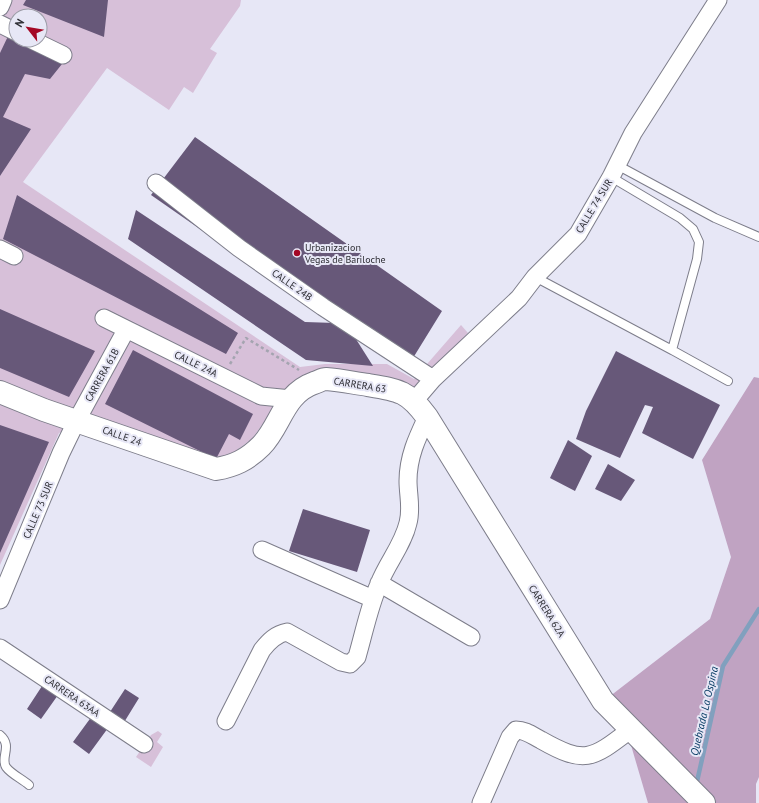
<svg xmlns="http://www.w3.org/2000/svg" width="759" height="803" viewBox="0 0 759 803" font-family="'PT Sans',sans-serif">
  <rect width="100%" height="100%" fill="#e7e7f6"/>
  <path fill="#d7c0d9" fill-rule="evenodd" d="M 0,0 L 241,0 L 240,6 L 210,49 L 217,53 L 193,93 L 184,87 L 169,110 L 107,68 L 23,182 L 300,367 L 325,364 L 387,364 L 414,379 L 461,325 L 468,333 L 413,394 L 320,376 L 274,408 L 252,439 L 233,453 L 204,464 L 97,417 L 59,433 L 0,565 ZM 16,16 L 40,16 L 40,40 L 16,40 Z
    M 158,731 L 162,734 L 157,742 L 163,747 L 151,767 L 136,757 L 151,735 Z"/>
  <path fill="#c0a3c2" d="M 754,377 L 759,378 L 759,777 L 756,784 L 756,803 L 648,803 L 628,735 L 605,700 L 710,619 L 731,557 L 702,460 Z"/>
  <g fill="none" stroke-linecap="round" stroke-linejoin="round">
    <path stroke="#81a0be" stroke-width="4.5" d="M 696,786 L 723,666 L 759,609"/>
  </g>
  <path fill="#675879" d="M 26,0 L 108,0 L 104,37 L 23,5 Z
    M 10,32 L 16,40 L 23,40 L 62,64 L 50,79 L 25,74 L 3,117 L 31,129 L 0,176 L 0,53 Z
    M 195,137 L 442,311 L 405,371 L 354,336 L 373,366 L 306,360 L 128,239 L 136,210 L 305,322 L 335,323 L 151,195 Z
    M 17,195 L 238,333 L 226,354 L 3,239 Z
    M 0,309 L 95,351 L 69,397 L 0,368 Z
    M 133,350 L 253,414 L 240,440 L 229,434 L 216,459 L 105,404 Z
    M 616,351 L 720,405 L 693,459 L 642,433 L 653,407 L 645,405 L 620,458 L 576,439 L 586,411 Z
    M 0,425 L 49,442 L 0,553 Z
    M 568,440 L 592,456 L 575,491 L 550,478 Z
    M 608,464 L 635,480 L 621,501 L 595,489 Z
    M 303,509 L 370,530 L 357,572 L 289,551 Z
    M 44,683 L 58,695 L 41,719 L 27,709 Z
    M 125,689 L 139,698 L 123,724 L 108,715 Z
    M 92,716 L 108,728 L 89,754 L 73,742 Z"/>
  <g fill="none" stroke-linecap="round" stroke-linejoin="round">
    <defs>
      <path id="lane" d="M 617,165 L 715,218 L 759,237
        M 611,177 L 680,218 L 693,229 L 699,242 L 697,259 L 672,350 L 728,381
        M 535,277 L 672,350
        M 0,735 C 13,746 0,757 6,767 C 11,774 22,779 29,785"/>
      <path id="street" d="M 0,7 L 3,0
        M 0,24 L 16,32
        M 32,40 L 63,55
        M 156,183 L 239,248 L 323,307 L 433,379
        M 0,249 L 14,256
        M 104,318 L 261,396 L 291,399
        M 415,400 L 433,379 L 519,298 L 535,277 L 578,234 L 611,177 L 633,133 L 718,0
        M 262,550 L 373,599
        M 379,583 L 471,637
        M 0,600 L 61,453 L 77,420 L 126,330
        M 0,648 L 144,744
        M 226,721 L 262,650 C 269,641 276,634 287,632 L 341,662 L 350,664 L 357,657 C 364,633 369,607 379,584 C 387,563 403,545 408,523 C 412,509 408,495 408,481 C 408,457 417,438 427,417
        M 481,803 L 510,737 L 516,730 C 526,730 533,736 541,740 C 585,765 592,759 630,730"/>
      <path id="secondary" d="M 0,392 L 44,410 L 216,469 C 234,466 247,460 261,446 C 281,426 283,394 314,383 C 318,382 322,379 326,379 C 340,380 354,383 368,385 C 399,390 408,391 427,417 L 603,701 L 704,803"/>
    </defs>
    <use href="#lane" stroke="#7d7d8a" stroke-width="10"/>
    <use href="#street" stroke="#7d7d8a" stroke-width="19"/>
    <use href="#secondary" stroke="#7d7d8a" stroke-width="24"/>
    <path stroke="#a4a4b0" stroke-width="2.5" stroke-dasharray="3 3" stroke-linecap="butt" d="M 230,364 L 246,338 L 299,370"/>
    <use href="#lane" stroke="#fff" stroke-width="8"/>
    <use href="#street" stroke="#fff" stroke-width="17"/>
    <use href="#secondary" stroke="#fff" stroke-width="22"/>
  </g>
  <circle fill="#a40725" stroke="#e7e7f6" stroke-width="1.5" cx="297" cy="253" r="4"/>
  <g text-anchor="middle" dominant-baseline="central" stroke-width="4" stroke-linejoin="round" paint-order="stroke">
    <g font-size="10" fill="#2d2d33" stroke="#e7e7f6">
      <text transform="translate(594 206) rotate(-59)">CALLE 74 SUR</text>
      <text transform="translate(292 285) rotate(35)">CALLE 24B</text>
      <text transform="translate(196 364) rotate(26)">CALLE 24A</text>
      <text transform="translate(102 375) rotate(-61)">CARRERA 61B</text>
      <text transform="translate(360 385) rotate(9)">CARRERA 63</text>
      <text transform="translate(122 436) rotate(19)">CALLE 24</text>
      <text transform="translate(38 510) rotate(-67)">CALLE 73 SUR</text>
      <text transform="translate(547 611) rotate(58)">CARRERA 62A</text>
      <text transform="translate(72 696) rotate(34)">CARRERA 63AA</text>
    </g>
    <g font-size="10" fill="#2d2d33" stroke="#e7e7f6" text-anchor="start">
      <text x="305" y="247">Urbanizacion<tspan x="305" dy="12">Vegas de Bariloche</tspan></text>
    </g>
    <g font-size="11" font-style="italic" fill="#073b63" stroke="#e7e7f6">
      <text transform="translate(704 711) rotate(-77)">Quebrada La Ospina</text>
    </g>
  </g>
  <g transform="translate(28 28) rotate(301)"><circle r="19" fill="#e7e7f6" stroke="#9d9da8"/>
  <path d="M0-3L7 15L0 10L-7 15Z" fill="#a40725"/>
  <text y="-6" font-size="11" font-weight="bold" text-anchor="middle" fill="#2d2d33">N</text>
  </g>
</svg>
